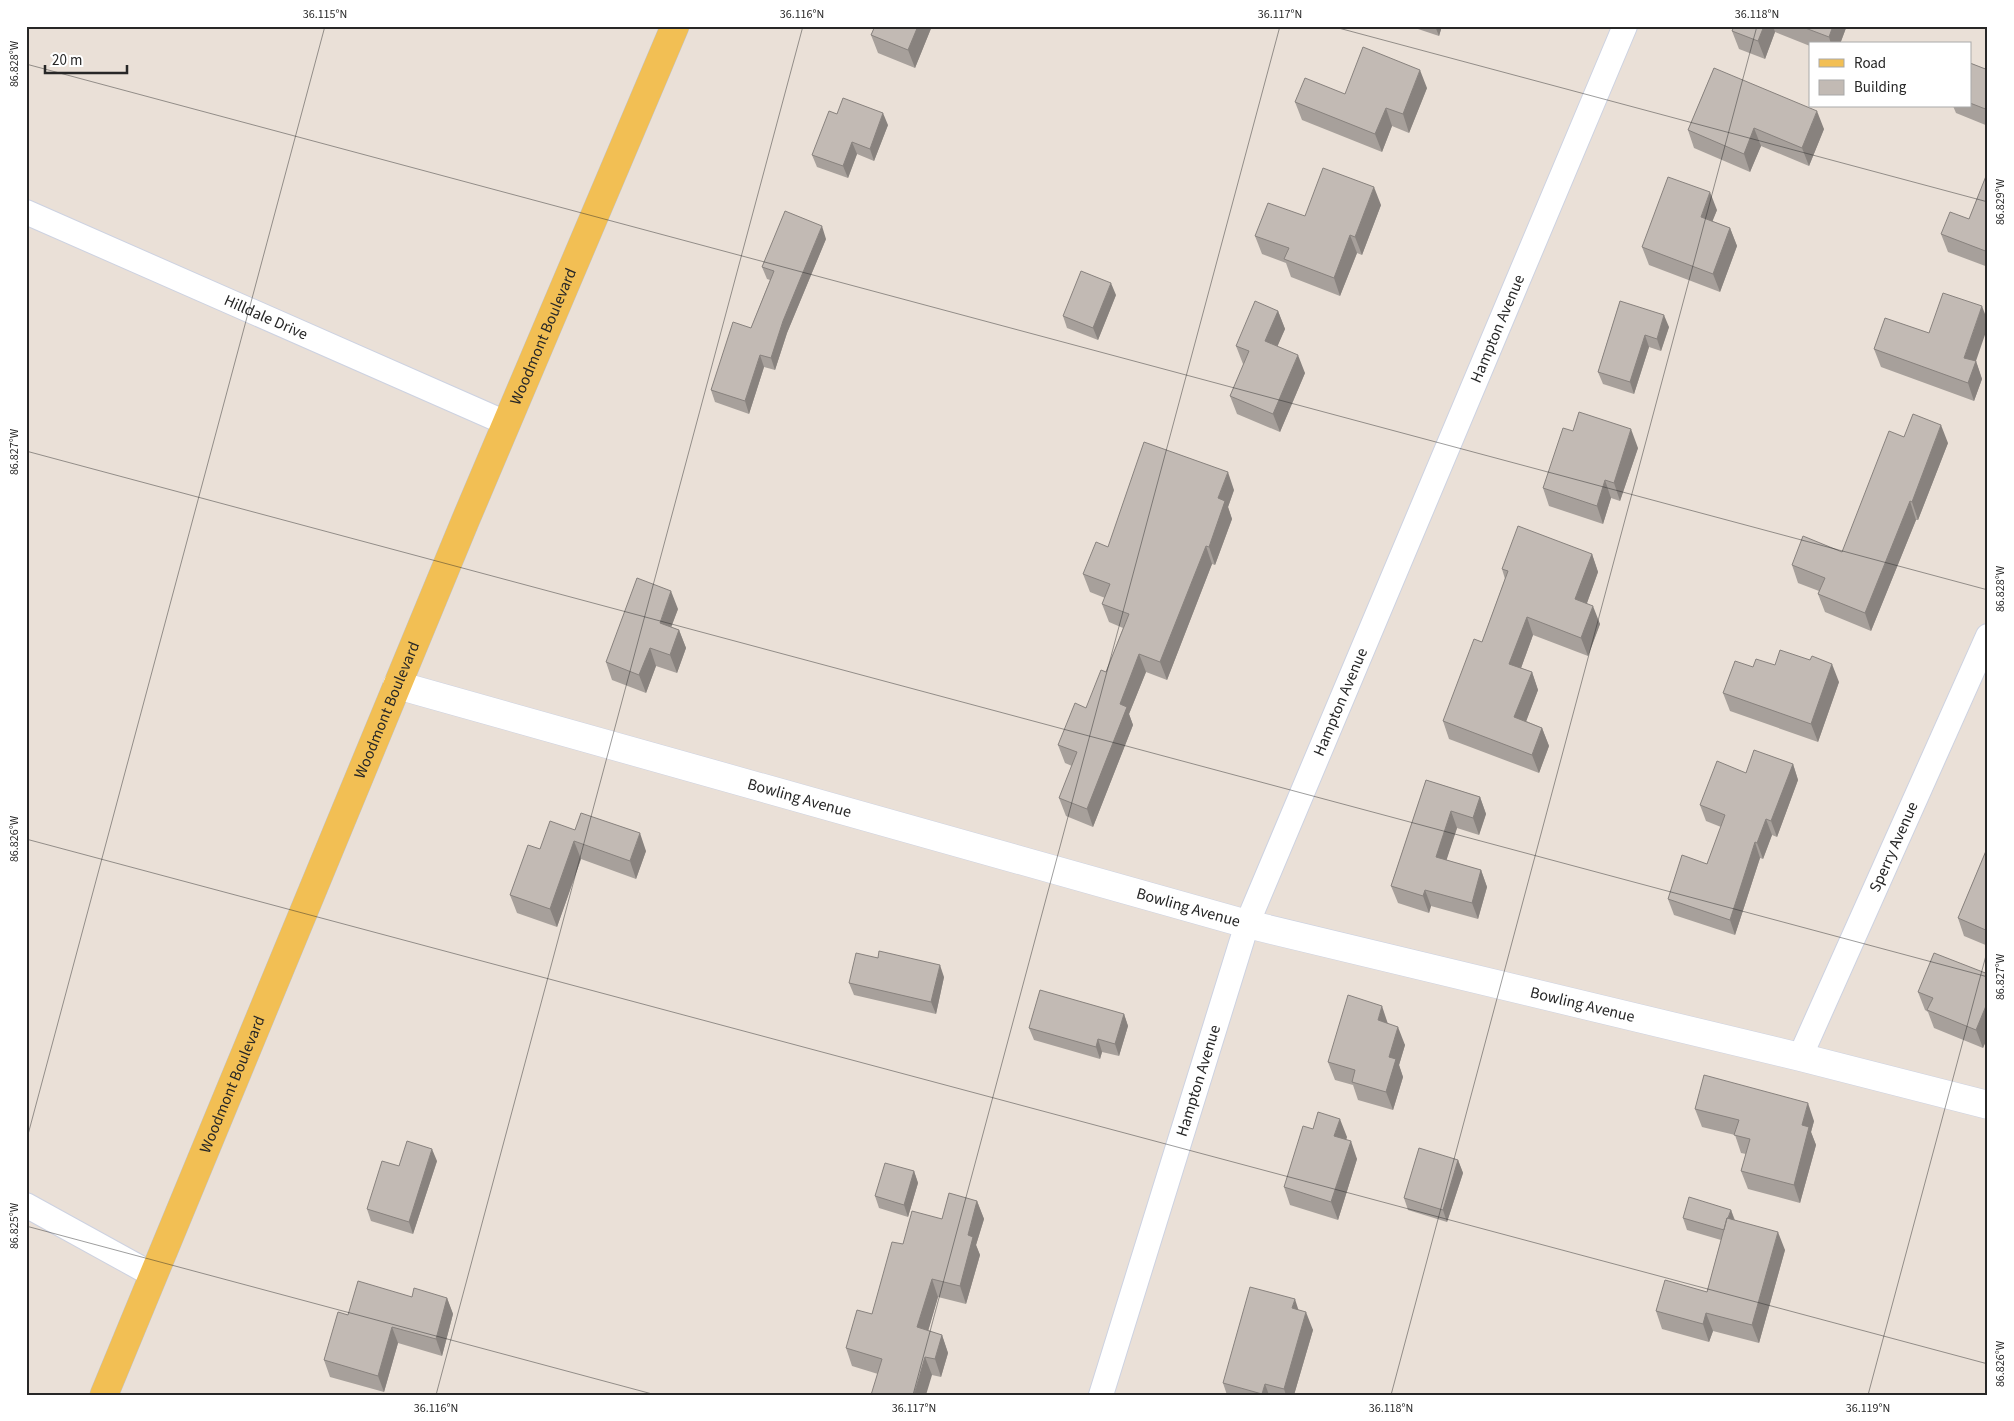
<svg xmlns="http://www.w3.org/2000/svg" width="2014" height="1421" viewBox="0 0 2014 1421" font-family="'Source Sans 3',sans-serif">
  <rect width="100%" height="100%" fill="#eae0d7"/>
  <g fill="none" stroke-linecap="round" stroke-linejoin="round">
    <defs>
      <g id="minor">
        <path id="s1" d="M 26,212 L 506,423"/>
        <path id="s2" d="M 1800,1057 L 1988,636"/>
        <path d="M 26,1205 L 153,1275"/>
        <path id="s3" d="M 1101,1395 L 1247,924 L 1625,26"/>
      </g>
      <g id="tertiary">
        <path id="s4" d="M 397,685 L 1247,924 L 1800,1057 L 1988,1105"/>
      </g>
      <g id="primary">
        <path id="s5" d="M 104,1395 L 466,519 L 675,26"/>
      </g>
    </defs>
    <use href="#minor" stroke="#cdd2e1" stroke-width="26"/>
    <use href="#tertiary" stroke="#cdd2e1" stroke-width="29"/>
    <use href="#primary" stroke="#c3c3c3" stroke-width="29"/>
    <use href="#minor" stroke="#fff" stroke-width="24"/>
    <use href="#tertiary" stroke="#fff" stroke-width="28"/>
    <use href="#primary" stroke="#f2bf54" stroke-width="28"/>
  </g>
  <path fill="#a7a09b" d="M 875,26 L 932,26 L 915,68 L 878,53 L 871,35 Z
    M 1409,26 L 1442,26 L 1439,36 Z
    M 1734,26 L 1846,26 L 1846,28 L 1840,44 L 1810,44 L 1810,46 L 1775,32 L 1765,59 L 1739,49 L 1732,31 Z
    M 1970,63 L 1988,70 L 1988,126 L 1956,113 L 1953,106 L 1970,106 Z
    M 1714,68 L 1824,129 L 1809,166 L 1761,146 L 1750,172 L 1694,148 L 1688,130 Z
    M 1427,88 L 1409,133 L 1392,126 L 1382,152 L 1302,120 L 1295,102 L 1345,94 Z
    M 837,114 L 888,125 L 874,161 L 857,154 L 848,178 L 817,167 L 812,155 Z
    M 1988,171 L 1988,267 L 1948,252 L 1941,234 L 1969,219 Z
    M 1381,205 L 1362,255 L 1357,253 L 1340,296 L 1291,277 L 1286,263 L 1262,254 L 1255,236 L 1305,216 Z
    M 1717,210 L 1712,221 L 1730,228 L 1737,246 L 1720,292 L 1649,265 L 1642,247 Z
    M 826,239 L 787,333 L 775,370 L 764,367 L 749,414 L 715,402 L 711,390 L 751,328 L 770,280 L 767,279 L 762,267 Z
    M 1116,295 L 1098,340 L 1067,328 L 1063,316 Z
    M 1620,301 L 1669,327 L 1661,351 L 1649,347 L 1634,394 L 1603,384 L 1598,372 Z
    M 1278,311 L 1285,329 L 1277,346 L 1305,373 L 1280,432 L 1237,414 L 1230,396 L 1244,364 L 1243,364 L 1236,346 Z
    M 1874,349 L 1976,361 L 1982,379 L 1974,401 L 1881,367 Z
    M 1573,431 L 1638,448 L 1620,501 L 1611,498 L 1603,524 L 1549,506 L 1543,488 Z
    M 1904,437 L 1948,443 L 1918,520 L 1916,520 L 1871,631 L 1825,612 L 1818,594 L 1819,591 L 1798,583 L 1792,565 L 1842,552 Z
    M 1234,490 L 1228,507 L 1232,519 L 1215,565 L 1212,564 L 1167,680 L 1146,672 L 1129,714 L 1133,725 L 1093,827 L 1066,816 L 1059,798 L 1072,766 L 1065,763 L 1058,745 L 1086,708 L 1106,672 L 1123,628 L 1109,622 L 1102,604 L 1105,598 L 1090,592 L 1083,574 L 1108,547 Z
    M 1592,554 L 1598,572 L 1587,603 L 1600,624 L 1588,656 L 1533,635 L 1521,668 L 1532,672 L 1538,690 L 1526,721 L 1542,728 L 1549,746 L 1539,773 L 1449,739 L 1443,721 L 1482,642 L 1505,579 L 1502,569 Z
    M 678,609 L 671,627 L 679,630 L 686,648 L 677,673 L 656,666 L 646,693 L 612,680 L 606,662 Z
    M 1775,665 L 1839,682 L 1818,742 L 1730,711 L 1723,693 L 1753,667 Z
    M 1793,764 L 1798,780 L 1777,837 L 1772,835 L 1763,859 L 1760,858 L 1735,935 L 1674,915 L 1668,899 L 1707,864 L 1721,827 L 1706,821 L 1700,805 L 1746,773 Z
    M 1426,780 L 1480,797 L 1486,814 L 1479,835 L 1457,828 L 1446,860 L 1481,870 L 1487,887 L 1478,919 L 1431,906 L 1429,913 L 1398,903 L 1391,886 Z
    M 575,830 L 646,851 L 636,879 L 581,859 L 557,927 L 517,913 L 510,895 L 540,849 Z
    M 1988,846 L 1988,946 L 1964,936 L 1958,918 Z
    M 1988,974 L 1988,1036 L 1983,1048 L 1934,1028 L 1928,1012 L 1925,1010 L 1918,992 Z
    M 944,977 L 936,1014 L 854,995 L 849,983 Z
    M 1124,1014 L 1128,1026 L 1119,1056 L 1102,1052 L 1100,1059 L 1034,1040 L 1029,1028 Z
    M 1388,1023 L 1405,1045 L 1399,1065 L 1403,1077 L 1393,1110 L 1358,1100 L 1353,1085 L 1335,1080 L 1328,1062 Z
    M 1695,1109 L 1814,1121 L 1811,1132 L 1816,1145 L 1800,1203 L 1748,1189 L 1741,1171 L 1746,1154 L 1741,1153 L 1735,1135 L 1702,1127 Z
    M 1313,1129 L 1347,1137 L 1346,1140 L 1357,1159 L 1338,1220 L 1290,1205 L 1284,1187 Z
    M 1458,1160 L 1463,1173 L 1447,1222 L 1408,1210 L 1404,1198 Z
    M 437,1161 L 413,1234 L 371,1221 L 367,1209 L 399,1166 Z
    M 914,1171 L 918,1183 L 908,1217 L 879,1208 L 875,1196 Z
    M 977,1201 L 984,1219 L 976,1245 L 980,1255 L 966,1304 L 938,1297 L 928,1331 L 942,1335 L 948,1353 L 941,1377 L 932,1375 L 878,1374 L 852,1366 L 846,1348 L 872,1314 L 903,1244 L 942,1219 Z
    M 1731,1210 L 1735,1220 L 1785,1250 L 1759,1343 L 1713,1331 L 1709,1342 L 1662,1329 L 1656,1311 L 1707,1292 L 1721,1240 L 1687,1230 L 1683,1218 Z
    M 412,1297 L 447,1298 L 453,1314 L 442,1356 L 398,1343 L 384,1392 L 330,1377 L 324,1360 L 348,1315 Z
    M 1298,1310 L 1313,1330 L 1294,1395 L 1227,1395 L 1223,1383 Z"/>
  <path fill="#88827e" d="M 918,26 L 932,26 L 915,68 L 908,50 Z
    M 1435,26 L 1442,26 L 1439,36 Z
    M 1764,26 L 1773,26 L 1775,32 L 1765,59 L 1758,41 Z
    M 1833,26 L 1846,26 L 1846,28 L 1840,44 L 1831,44 L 1829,37 Z
    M 1420,70 L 1427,88 L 1409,133 L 1403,114 Z
    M 1386,108 L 1392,126 L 1382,152 L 1375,134 Z
    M 1817,111 L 1824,129 L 1809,166 L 1802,148 Z
    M 883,113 L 888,125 L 874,161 L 870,149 Z
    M 1754,128 L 1761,146 L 1750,172 L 1744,154 Z
    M 852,142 L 857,154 L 848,178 L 843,166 Z
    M 1374,187 L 1381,205 L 1362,255 L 1355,237 Z
    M 1710,192 L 1717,210 L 1707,235 L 1701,217 Z
    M 822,226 L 826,239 L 787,333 L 775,370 L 771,358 L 783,321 Z
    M 1730,228 L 1737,246 L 1720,292 L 1713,274 Z
    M 1350,235 L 1357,253 L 1340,296 L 1334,278 Z
    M 1111,283 L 1116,295 L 1098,340 L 1093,328 Z
    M 1982,306 L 1988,322 L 1988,326 L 1976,361 L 1982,379 L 1974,401 L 1968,383 L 1964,358 Z
    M 1278,311 L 1285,329 L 1272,359 L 1265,341 Z
    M 1664,315 L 1669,327 L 1661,351 L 1657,339 Z
    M 1645,335 L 1649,347 L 1634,394 L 1630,382 Z
    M 760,355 L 764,367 L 749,414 L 745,401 Z
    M 1298,355 L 1305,373 L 1280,432 L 1273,414 Z
    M 1941,425 L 1948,443 L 1918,520 L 1912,502 Z
    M 1631,429 L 1638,448 L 1620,501 L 1614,483 Z
    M 1228,472 L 1234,490 L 1228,507 L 1232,519 L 1215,565 L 1209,547 L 1218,498 Z
    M 1605,480 L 1611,498 L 1603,524 L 1597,506 Z
    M 1910,501 L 1916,520 L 1871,631 L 1865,613 Z
    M 1206,546 L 1212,564 L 1167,680 L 1160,662 Z
    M 1592,554 L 1598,572 L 1582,617 L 1575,599 Z
    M 671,591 L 678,609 L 666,641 L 660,623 Z
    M 1593,606 L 1600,624 L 1588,656 L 1581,638 Z
    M 1527,617 L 1533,635 L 1516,682 L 1509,664 Z
    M 679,630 L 686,648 L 677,673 L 670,655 Z
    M 650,648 L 656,666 L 646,693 L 639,675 Z
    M 1139,654 L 1146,672 L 1129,714 L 1133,725 L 1093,827 L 1087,809 L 1120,704 Z
    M 1832,664 L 1839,682 L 1818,742 L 1811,724 Z
    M 1532,672 L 1538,690 L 1521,735 L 1514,717 Z
    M 1542,728 L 1549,746 L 1539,773 L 1532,755 Z
    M 1793,764 L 1798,780 L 1777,837 L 1771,821 Z
    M 1480,797 L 1486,814 L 1479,835 L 1473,818 Z
    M 1451,811 L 1457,828 L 1442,874 L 1436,857 Z
    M 1766,819 L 1772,835 L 1763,859 L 1757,843 Z
    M 640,833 L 646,851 L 636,879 L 630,861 Z
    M 574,841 L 581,859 L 557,927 L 550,909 Z
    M 1755,842 L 1760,858 L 1735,935 L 1730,920 Z
    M 1481,870 L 1487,887 L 1478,919 L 1472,903 Z
    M 1425,890 L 1431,906 L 1429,913 L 1423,896 Z
    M 940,965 L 944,977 L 936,1014 L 931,1002 Z
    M 1988,1001 L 1988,1036 L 1983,1048 L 1976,1030 Z
    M 1382,1006 L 1388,1024 L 1378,1020 Z
    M 1124,1014 L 1128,1026 L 1119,1056 L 1115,1044 Z
    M 1398,1027 L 1405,1045 L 1399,1065 L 1403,1077 L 1393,1110 L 1386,1092 L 1389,1057 Z
    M 1098,1039 L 1102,1052 L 1100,1059 L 1096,1047 Z
    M 1808,1103 L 1814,1121 L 1811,1132 L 1816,1145 L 1800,1203 L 1794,1185 L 1802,1125 Z
    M 1340,1119 L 1347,1137 L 1341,1154 L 1334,1136 Z
    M 1351,1141 L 1357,1159 L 1338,1220 L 1331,1202 Z
    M 432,1149 L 437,1161 L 413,1234 L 409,1222 Z
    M 1458,1160 L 1463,1173 L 1447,1222 L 1443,1210 Z
    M 914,1171 L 918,1183 L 908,1217 L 904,1205 Z
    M 977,1201 L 984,1219 L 976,1245 L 980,1255 L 966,1304 L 960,1286 L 968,1235 Z
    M 1731,1210 L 1735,1222 L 1725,1230 Z
    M 1778,1232 L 1785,1250 L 1759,1343 L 1752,1325 Z
    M 932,1279 L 938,1297 L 924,1345 L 917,1327 Z
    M 447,1298 L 453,1314 L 442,1356 L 436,1339 Z
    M 1295,1299 L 1301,1318 L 1292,1308 Z
    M 1306,1312 L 1313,1330 L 1294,1395 L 1286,1395 L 1284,1389 Z
    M 1706,1313 L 1713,1331 L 1709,1342 L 1703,1324 Z
    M 392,1327 L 398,1343 L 384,1392 L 378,1376 Z
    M 942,1335 L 948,1353 L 941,1377 L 935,1359 Z
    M 925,1357 L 932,1375 L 926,1395 L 914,1395 Z
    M 1265,1384 L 1269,1395 L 1262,1395 Z"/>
  <path fill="#c2bab4" stroke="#88827e" d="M 875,26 L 918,26 L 908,50 L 871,35 Z
    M 1734,26 L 1764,26 L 1758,41 L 1732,31 Z
    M 1800,26 L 1833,26 L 1829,37 Z
    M 1363,47 L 1420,70 L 1403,114 L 1386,108 L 1375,134 L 1295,102 L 1305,78 L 1345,94 Z
    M 1970,63 L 1988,70 L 1988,110 L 1970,103 Z
    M 1714,68 L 1817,111 L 1802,148 L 1754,128 L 1744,154 L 1688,130 Z
    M 843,98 L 883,113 L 870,149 L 852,142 L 843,166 L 812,155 L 829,111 L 837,114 Z
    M 1323,168 L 1374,187 L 1355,237 L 1350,235 L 1334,278 L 1284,259 L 1289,248 L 1255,236 L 1268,203 L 1305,216 Z
    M 1988,171 L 1988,252 L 1941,234 L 1950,212 L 1969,219 Z
    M 1668,177 L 1710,192 L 1701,217 L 1730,228 L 1713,274 L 1642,247 Z
    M 785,211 L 822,226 L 783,321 L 771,358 L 760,355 L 745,401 L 711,390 L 733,322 L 751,328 L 774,271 L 762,267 Z
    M 1081,271 L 1111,283 L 1093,328 L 1063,316 Z
    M 1943,293 L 1982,306 L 1964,358 L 1976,361 L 1968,383 L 1874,349 L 1885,318 L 1929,333 Z
    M 1255,301 L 1278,311 L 1265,341 L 1298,355 L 1273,414 L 1230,396 L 1249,351 L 1236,346 Z
    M 1620,301 L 1664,315 L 1657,339 L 1645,335 L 1630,382 L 1598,372 Z
    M 1579,412 L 1631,429 L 1614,483 L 1605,480 L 1597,506 L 1543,488 L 1563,428 L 1573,431 Z
    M 1913,414 L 1941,425 L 1912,502 L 1910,501 L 1865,613 L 1818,594 L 1825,578 L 1792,565 L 1803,536 L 1842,552 L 1889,431 L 1904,437 Z
    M 1144,442 L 1228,472 L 1218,498 L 1225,501 L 1209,547 L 1206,546 L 1160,662 L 1139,654 L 1120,704 L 1127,707 L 1087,809 L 1059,798 L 1077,752 L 1058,745 L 1075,703 L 1086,708 L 1101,670 L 1106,672 L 1129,614 L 1102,604 L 1110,584 L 1083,574 L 1096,542 L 1108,547 Z
    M 1518,526 L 1592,554 L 1575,599 L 1593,606 L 1581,638 L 1527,617 L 1509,664 L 1532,672 L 1514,717 L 1542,728 L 1532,755 L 1443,721 L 1474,639 L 1482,642 L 1508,571 L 1502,569 Z
    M 637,578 L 671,591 L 660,623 L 679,630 L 670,655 L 650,648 L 639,675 L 606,662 Z
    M 1780,650 L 1810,660 L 1812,656 L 1832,664 L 1811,724 L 1723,693 L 1735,661 L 1753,667 L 1756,659 L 1775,665 Z
    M 1754,750 L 1793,764 L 1771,821 L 1766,819 L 1757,843 L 1755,842 L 1730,920 L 1668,899 L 1682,855 L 1707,864 L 1725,815 L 1700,805 L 1717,761 L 1746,773 Z
    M 1426,780 L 1480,797 L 1473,818 L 1451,811 L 1436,857 L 1481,870 L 1472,903 L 1425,890 L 1423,896 L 1391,886 Z
    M 581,813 L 640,833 L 630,861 L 574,841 L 550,909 L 510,895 L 528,845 L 540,849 L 550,821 L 575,830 Z
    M 1988,846 L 1988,931 L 1958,918 Z
    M 879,951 L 940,965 L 931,1002 L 849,983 L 856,953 L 878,958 Z
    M 1934,953 L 1988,974 L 1988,1001 L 1976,1030 L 1927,1010 L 1933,998 L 1918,992 Z
    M 1040,990 L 1124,1014 L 1115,1044 L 1098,1039 L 1096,1047 L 1029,1028 Z
    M 1348,995 L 1382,1006 L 1378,1020 L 1398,1027 L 1389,1057 L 1396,1059 L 1386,1092 L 1352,1082 L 1355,1070 L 1328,1062 Z
    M 1704,1075 L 1808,1103 L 1802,1125 L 1809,1127 L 1794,1185 L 1741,1171 L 1750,1139 L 1734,1135 L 1739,1120 L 1695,1109 Z
    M 1318,1112 L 1340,1119 L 1334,1136 L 1351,1141 L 1331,1202 L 1284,1187 L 1303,1126 L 1313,1129 Z
    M 407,1141 L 432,1149 L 409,1222 L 367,1209 L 382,1161 L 399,1166 Z
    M 1419,1148 L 1458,1160 L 1443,1210 L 1404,1198 Z
    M 885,1163 L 914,1171 L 904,1205 L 875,1196 Z
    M 949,1193 L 977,1201 L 968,1235 L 973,1237 L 960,1286 L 932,1279 L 917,1327 L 942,1335 L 935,1359 L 925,1357 L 914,1395 L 871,1395 L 882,1359 L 846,1348 L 857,1310 L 872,1314 L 892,1242 L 903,1244 L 912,1211 L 942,1219 Z
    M 1689,1197 L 1731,1210 L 1728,1218 L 1727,1218 L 1724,1230 L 1683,1218 Z
    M 1727,1218 L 1778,1232 L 1752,1325 L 1706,1313 L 1703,1324 L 1656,1311 L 1665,1280 L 1707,1292 Z
    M 358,1281 L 412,1297 L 414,1288 L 447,1298 L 436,1339 L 392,1327 L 378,1376 L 324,1360 L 338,1312 L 348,1315 Z
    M 1250,1287 L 1295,1299 L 1292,1308 L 1306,1312 L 1284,1389 L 1265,1384 L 1262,1394 L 1223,1383 Z"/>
  <path fill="none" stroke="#272727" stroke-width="1" stroke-opacity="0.45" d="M 1331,26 L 1988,202M 26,64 L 1988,590M 26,451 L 1988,977M 26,839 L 1988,1364M 26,1142 L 325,26M 26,1226 L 656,1395M 436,1395 L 803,26M 913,1395 L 1280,26M 1391,1395 L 1757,26M 1868,1395 L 1988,948"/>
  <g text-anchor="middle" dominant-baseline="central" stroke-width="4" stroke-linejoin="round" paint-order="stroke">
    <g font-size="16" fill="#272727" stroke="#fff">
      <text stroke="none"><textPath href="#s1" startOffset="262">Hilldale Drive</textPath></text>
      <text stroke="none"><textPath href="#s3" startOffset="1139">Hampton Avenue</textPath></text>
      <text stroke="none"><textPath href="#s5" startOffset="1146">Woodmont Boulevard</textPath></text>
      <text stroke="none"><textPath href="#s3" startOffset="734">Hampton Avenue</textPath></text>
      <text stroke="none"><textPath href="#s5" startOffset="741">Woodmont Boulevard</textPath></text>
      <text stroke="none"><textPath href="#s4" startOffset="418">Bowling Avenue</textPath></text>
      <text stroke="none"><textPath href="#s2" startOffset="230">Sperry Avenue</textPath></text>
      <text stroke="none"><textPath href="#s4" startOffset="822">Bowling Avenue</textPath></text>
      <text stroke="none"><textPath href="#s4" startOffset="1228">Bowling Avenue</textPath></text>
      <text stroke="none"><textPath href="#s3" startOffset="329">Hampton Avenue</textPath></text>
      <text stroke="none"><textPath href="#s5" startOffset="336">Woodmont Boulevard</textPath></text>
    </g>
  </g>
  <rect width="2014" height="1421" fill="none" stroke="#ffffff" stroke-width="55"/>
  <rect x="1809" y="42" width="162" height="65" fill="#ffffff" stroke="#a9a9a9"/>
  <rect x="1819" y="59" width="25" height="8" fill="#f2bf54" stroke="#a9a9a9"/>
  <text x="1854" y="68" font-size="15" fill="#272727">Road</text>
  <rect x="1819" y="80" width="25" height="15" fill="#c2bab4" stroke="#a9a9a9"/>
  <text x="1854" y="92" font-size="15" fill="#272727">Building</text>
  <path d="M45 65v8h82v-8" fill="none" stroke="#272727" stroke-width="2.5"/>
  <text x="52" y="65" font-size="15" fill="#272727" stroke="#ffffff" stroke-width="4" paint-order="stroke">20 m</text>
  <rect x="28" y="28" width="1958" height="1366" fill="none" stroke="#272727" stroke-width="2"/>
  <g font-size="12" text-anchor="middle" fill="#272727">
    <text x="325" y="18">36.115°N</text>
    <text x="802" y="18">36.116°N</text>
    <text x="1280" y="18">36.117°N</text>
    <text x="1757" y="18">36.118°N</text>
    <text transform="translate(14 64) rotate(-90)" y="4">86.828°W</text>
    <text transform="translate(2000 202) rotate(-90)" y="4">86.829°W</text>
    <text transform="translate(14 452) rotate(-90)" y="4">86.827°W</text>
    <text transform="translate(2000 589) rotate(-90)" y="4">86.828°W</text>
    <text transform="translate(14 839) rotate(-90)" y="4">86.826°W</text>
    <text transform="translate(2000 977) rotate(-90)" y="4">86.827°W</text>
    <text transform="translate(14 1226) rotate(-90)" y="4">86.825°W</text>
    <text transform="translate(2000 1364) rotate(-90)" y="4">86.826°W</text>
    <text x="436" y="1412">36.116°N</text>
    <text x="914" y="1412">36.117°N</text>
    <text x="1391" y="1412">36.118°N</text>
    <text x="1868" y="1412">36.119°N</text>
  </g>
</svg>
